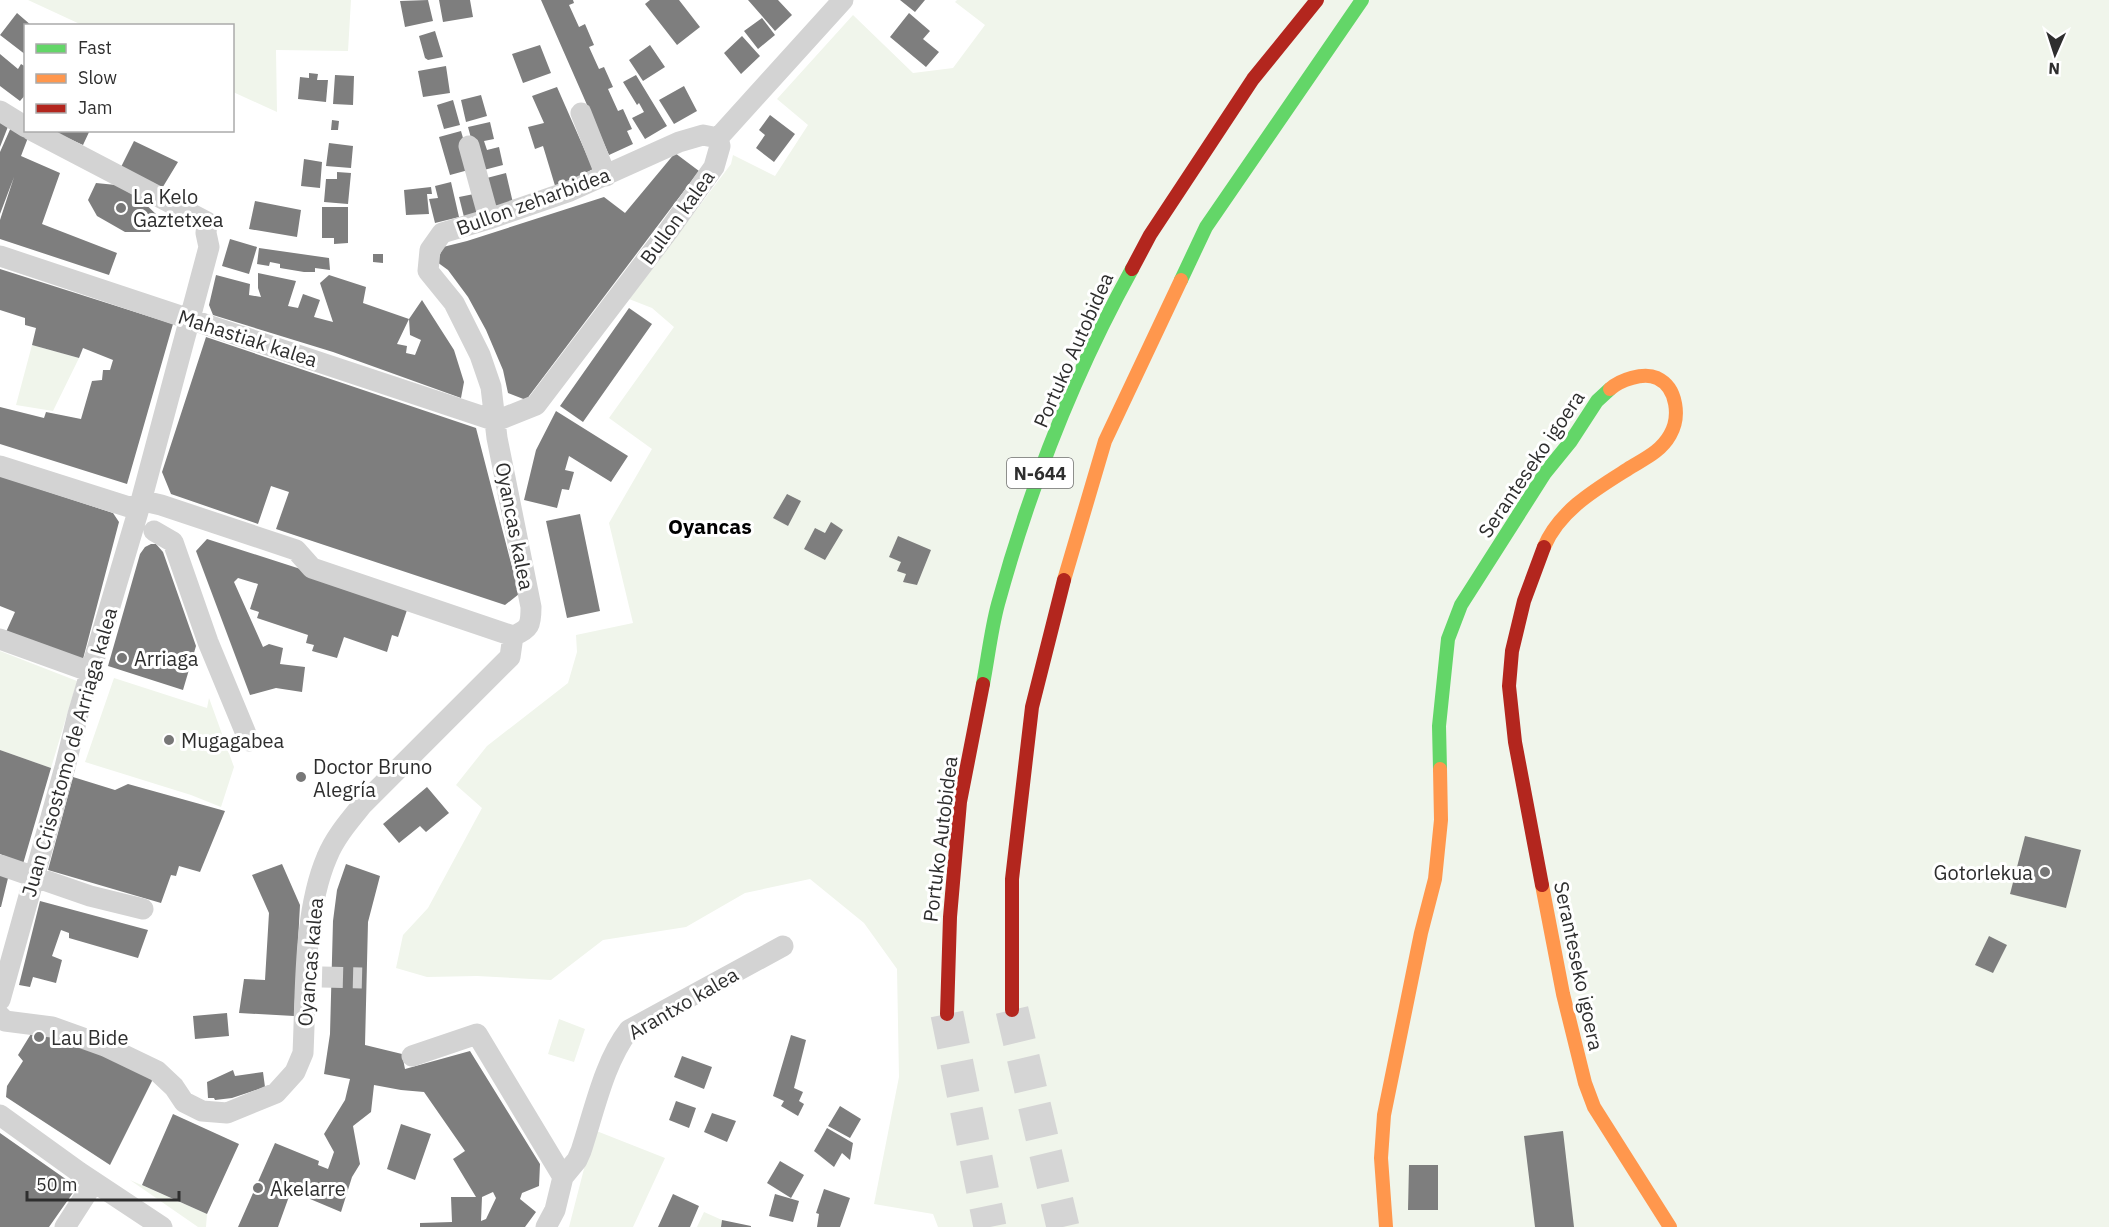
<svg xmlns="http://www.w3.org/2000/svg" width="2109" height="1227" viewBox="0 0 2109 1227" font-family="'IBM Plex Sans',sans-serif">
  <rect width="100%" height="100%" fill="#fff"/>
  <path fill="#f0f5eb" d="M 28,0 L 351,0 L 348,51 L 276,50 L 277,112 L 233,92 L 232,26 L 82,25 Z
    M 957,0 L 2109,0 L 2109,1227 L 938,1227 L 933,1214 L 874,1204 L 899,1077 L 897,969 L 864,923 L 810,879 L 745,893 L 686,927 L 603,940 L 551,980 L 477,976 L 427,977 L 396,968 L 403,935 L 428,908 L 482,808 L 456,785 L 487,746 L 568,683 L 577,652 L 576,635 L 633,623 L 609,523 L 652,449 L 609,418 L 674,327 L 652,308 L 629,299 L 731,164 L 733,155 L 775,176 L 808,125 L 777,99 L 853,15 L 913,73 L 953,68 L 985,25 L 955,2 Z
    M 32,345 L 79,358 L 53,411 L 16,405 Z
    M 0,651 L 77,681 L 51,768 L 0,750 Z
    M 114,678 L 207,708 L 209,698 L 234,767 L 221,807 L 191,795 L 85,762 Z
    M 559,1019 L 585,1029 L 574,1062 L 548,1054 Z
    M 594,1130 L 665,1158 L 633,1227 L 569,1227 Z
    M 130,1180 L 207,1214 L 206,1227 L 198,1227 Z
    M 704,1212 L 722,1220 L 721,1227 L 697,1227 Z"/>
  <path fill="#7e7e7e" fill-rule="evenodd" d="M 428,0 L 433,21 L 405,27 L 400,1 Z
    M 439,0 L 470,0 L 473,17 L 443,22 Z
    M 541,0 L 573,0 L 574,3 L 569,5 L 579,27 L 585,24 L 594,45 L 589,47 L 599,69 L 604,67 L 613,87 L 608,89 L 618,111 L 623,109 L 632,129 L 627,131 L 633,144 L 609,155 Z
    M 650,0 L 679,0 L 700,27 L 677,45 L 645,4 Z
    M 748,0 L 778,0 L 792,15 L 775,31 Z
    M 900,0 L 925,0 L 915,12 Z
    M 17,13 L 32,26 L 26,26 L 26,55 L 0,35 Z
    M 909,13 L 930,31 L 923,39 L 939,52 L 926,67 L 890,37 Z
    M 762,18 L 775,35 L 758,49 L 744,31 Z
    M 435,31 L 443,57 L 428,60 L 425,58 L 419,36 Z
    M 742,36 L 760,56 L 741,74 L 724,53 Z
    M 540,45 L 551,73 L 523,83 L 512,54 Z
    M 650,45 L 665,67 L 643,81 L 629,60 Z
    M 0,54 L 18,69 L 21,64 L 26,67 L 26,94 L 20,101 L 0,86 Z
    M 446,66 L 450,93 L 423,97 L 418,71 Z
    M 309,73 L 318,74 L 317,80 L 328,80 L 326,102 L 298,99 L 300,77 L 309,78 Z
    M 335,75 L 354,76 L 353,105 L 333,104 Z
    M 636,75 L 667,126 L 645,139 L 632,118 L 644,112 L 639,103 L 637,105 L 623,82 Z
    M 684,86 L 697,111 L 674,124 L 659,100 Z
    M 557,87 L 593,169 L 556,189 L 543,146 L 535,149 L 528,127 L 544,123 L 532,96 Z
    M 481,95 L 487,116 L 466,122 L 461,100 Z
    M 453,100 L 460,125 L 444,129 L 437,105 Z
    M 770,115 L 795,134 L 774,162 L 756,148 L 765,135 L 759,130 Z
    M 0,120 L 9,124 L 0,147 Z
    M 332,120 L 339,121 L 338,130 L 331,130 Z
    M 490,122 L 494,139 L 484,141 L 487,150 L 499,147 L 503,165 L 480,171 L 468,127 Z
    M 12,125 L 29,135 L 21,156 L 60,173 L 42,224 L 117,253 L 109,275 L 0,239 L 0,220 L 14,177 L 0,214 L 0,152 Z
    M 50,130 L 90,130 L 83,145 Z
    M 461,131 L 472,169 L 450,175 L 439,137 Z
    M 134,141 L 178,162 L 161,190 L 120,169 Z
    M 329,143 L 353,146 L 351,168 L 326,166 Z
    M 675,153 L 699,171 L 526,400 L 508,393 L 503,370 L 486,330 L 468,297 L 448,270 L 437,262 L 443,247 L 467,241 L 604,197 L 625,213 Z
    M 304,159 L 322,162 L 320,188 L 301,186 Z
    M 337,172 L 351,173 L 348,204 L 324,202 L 326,179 L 337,179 Z
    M 506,173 L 513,203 L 491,209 L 483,179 Z
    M 451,182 L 459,217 L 435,223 L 429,199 L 438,198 L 435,186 Z
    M 96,183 L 116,185 L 139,198 L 158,216 L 150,232 L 125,232 L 97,216 L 88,200 Z
    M 431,187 L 432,194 L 427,194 L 429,214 L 406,215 L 404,190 Z
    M 479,193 L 485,211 L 464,217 L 459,197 Z
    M 255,201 L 301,210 L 297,237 L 249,229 Z
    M 322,207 L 348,207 L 348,243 L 334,244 L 334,238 L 322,238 Z
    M 230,239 L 257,247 L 249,274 L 222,266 Z
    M 259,248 L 329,258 L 330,270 L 315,268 L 315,272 L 304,272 L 280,268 L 280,264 L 270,262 L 269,266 L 257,264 Z
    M 373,254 L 383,254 L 383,263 L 373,262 Z
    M 0,269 L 173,324 L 127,484 L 0,444 L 0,407 L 44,418 L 46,412 L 81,419 L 92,381 L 102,380 L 103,370 L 110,370 L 113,360 L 83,348 L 79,358 L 32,345 L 36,328 L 25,325 L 25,318 L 0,310 Z
    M 258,273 L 296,281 L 288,306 L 298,308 L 303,294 L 320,300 L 314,317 L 333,322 L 320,283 L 329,275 L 366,287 L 363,303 L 409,319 L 397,344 L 407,346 L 406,353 L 415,355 L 421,340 L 410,335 L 409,319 L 422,300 L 454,350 L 464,382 L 461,398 L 333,352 L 213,315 L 209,305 L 216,275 L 250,284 L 249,295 L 261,297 L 258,288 Z
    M 629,308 L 652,324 L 583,422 L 560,406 Z
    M 206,337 L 476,428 L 519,594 L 505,605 L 276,529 L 289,492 L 271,486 L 258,524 L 171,494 L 162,472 Z
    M 556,411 L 628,456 L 611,482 L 569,456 L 565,470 L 574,472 L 569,490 L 562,489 L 557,508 L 524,500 L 536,450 Z
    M 0,476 L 113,513 L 119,522 L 83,659 L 6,632 L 15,612 L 0,606 Z
    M 787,494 L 801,501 L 788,526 L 773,518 Z
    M 580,514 L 600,611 L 567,618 L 546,521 Z
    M 831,522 L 843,530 L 825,560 L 804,549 L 815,528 L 825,533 Z
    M 898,536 L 931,550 L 917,585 L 903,582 L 906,574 L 897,571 L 901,562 L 889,557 Z
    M 207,539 L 409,604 L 398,637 L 392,635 L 387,652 L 344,637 L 337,658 L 312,651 L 314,645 L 306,643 L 308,635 L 257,618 L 259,612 L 250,609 L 258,584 L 238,578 L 234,582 L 263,647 L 269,644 L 283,648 L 280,664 L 305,667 L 302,692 L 276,688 L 250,695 L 196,551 Z
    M 151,544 L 156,544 L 163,552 L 196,646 L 183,690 L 108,666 L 140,554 L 145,547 Z
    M 0,750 L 51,768 L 23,864 L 0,854 Z
    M 73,777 L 115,790 L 128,784 L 225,811 L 200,872 L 179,866 L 176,876 L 171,875 L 161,903 L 48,870 Z
    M 427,787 L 449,813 L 426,832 L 420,826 L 399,843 L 383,824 Z
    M 2025,836 L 2081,850 L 2066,908 L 2010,894 Z
    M 282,864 L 300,905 L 294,1016 L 239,1013 L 244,979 L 265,980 L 269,913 L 252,875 Z
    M 346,864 L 380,876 L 368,922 L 365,1045 L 402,1054 L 405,1069 L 470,1051 L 540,1164 L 539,1186 L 522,1193 L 520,1199 L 536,1212 L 525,1227 L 420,1227 L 420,1223 L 452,1222 L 451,1197 L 476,1197 L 453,1159 L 465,1151 L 424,1092 L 401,1090 L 374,1085 L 371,1112 L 353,1126 L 360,1164 L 352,1177 L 341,1212 L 291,1191 L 278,1227 L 238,1227 L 275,1143 L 319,1161 L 318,1165 L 328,1169 L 334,1152 L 324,1134 L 345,1100 L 350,1079 L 324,1074 L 330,1034 L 333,921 L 337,890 ZM 493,1192 L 496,1198 L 486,1219 L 481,1221 L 482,1197 Z
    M 0,871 L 9,874 L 1,907 L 0,907 Z
    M 40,901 L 148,930 L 138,958 L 69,938 L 69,933 L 61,930 L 52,956 L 62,960 L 56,983 L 33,977 L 30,987 L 19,985 Z
    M 1989,936 L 2007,945 L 1993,973 L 1975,965 Z
    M 227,1013 L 229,1036 L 195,1039 L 193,1016 Z
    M 34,1029 L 44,1030 L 154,1077 L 110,1165 L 6,1097 L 7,1086 L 23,1061 L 18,1055 Z
    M 791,1035 L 806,1040 L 794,1088 L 803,1092 L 799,1101 L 804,1104 L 798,1116 L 781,1106 L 784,1101 L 773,1096 Z
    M 682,1056 L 712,1067 L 704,1089 L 674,1077 Z
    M 233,1070 L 235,1076 L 263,1072 L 265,1087 L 232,1098 L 215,1100 L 214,1098 L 208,1098 L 207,1082 Z
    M 676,1101 L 696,1108 L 689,1128 L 669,1120 Z
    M 840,1106 L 861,1119 L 850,1138 L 828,1126 Z
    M 712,1113 L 736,1121 L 727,1142 L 704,1132 Z
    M 173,1114 L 239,1144 L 207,1214 L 142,1185 Z
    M 401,1124 L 431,1134 L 415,1180 L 387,1169 Z
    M 827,1128 L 853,1143 L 850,1160 L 842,1153 L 834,1167 L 814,1151 Z
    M 1563,1131 L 1574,1227 L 1535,1227 L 1524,1136 Z
    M 0,1133 L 77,1187 L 49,1227 L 0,1227 Z
    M 780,1161 L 804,1175 L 791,1198 L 767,1183 Z
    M 1409,1165 L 1438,1165 L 1438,1210 L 1408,1210 Z
    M 824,1189 L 850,1198 L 840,1227 L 817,1227 L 819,1214 L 816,1213 Z
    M 673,1194 L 699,1206 L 690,1227 L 658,1227 Z
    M 775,1194 L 799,1201 L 793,1222 L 769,1216 Z
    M 722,1220 L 751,1226 L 751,1227 L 721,1227 Z"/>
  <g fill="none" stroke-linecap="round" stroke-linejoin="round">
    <path stroke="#d5d5d5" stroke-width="21" stroke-dasharray="21 10" stroke-linecap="butt" d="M 322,977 L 362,978"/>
    <path stroke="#d5d5d5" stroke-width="33" stroke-dasharray="33 16" stroke-linecap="butt" d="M 1012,1010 L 1063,1227
      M 947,1014 L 990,1227"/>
    <path stroke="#d3d3d3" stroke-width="21" d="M 0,111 L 26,127
      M 581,113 L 606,176
      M 469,146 L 489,219
      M 0,256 L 496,421
      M 496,421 L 536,405 L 669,230 L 714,167 L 720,146 L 718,138 L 843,0
      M 0,466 L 129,507 L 148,502 L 161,505 L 296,550 L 312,568 L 513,636
      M 154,531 L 173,542 L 208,642 L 249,741
      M 513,636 C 530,629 531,625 531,607 L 497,438 L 491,387 L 480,355 L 454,303 L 428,271 L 430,250 L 442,233 L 489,219 L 570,191 L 679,142 L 703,135 L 718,138
      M 0,639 L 91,672
      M 0,865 L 90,896 L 143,909
      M 0,1000 L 65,767 L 78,714 L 140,505 L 209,247 L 206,233 L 207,222 L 31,130
      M 0,1016 L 5,1021 L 52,1027 L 105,1046 L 157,1071 L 174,1087 L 184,1102 L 202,1111 L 227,1113 L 276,1093 L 295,1072 L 303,1053 C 306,992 303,913 327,857 C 335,837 350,820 363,804 L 510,657 L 513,636
      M 412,1056 L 477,1034 L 563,1177 L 555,1210 L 546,1227
      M 0,1115 L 79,1172 L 162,1227
      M 563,1177 L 577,1160 L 581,1151 C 594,1112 604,1062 629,1030 L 783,946
      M 65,1227 L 94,1182"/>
    <path stroke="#63d668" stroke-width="14" d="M 1181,280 L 1206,227 L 1362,0
      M 983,684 C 988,658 991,630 998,604 C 1030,487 1074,374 1132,269
      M 1440,769 L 1439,726 L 1448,639 L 1461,605 L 1545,473 L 1571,441 L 1597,401 L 1610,389"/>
    <path stroke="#ff974d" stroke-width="14" d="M 1544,547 C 1560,509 1598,488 1631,467 C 1646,458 1661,451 1670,435 C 1680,418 1678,388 1657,378 C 1643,372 1620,380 1610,389
      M 1064,580 L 1105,441 L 1181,280
      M 1542,885 L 1563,994 L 1585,1083 L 1594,1107 L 1670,1227
      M 1386,1227 L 1381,1158 L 1384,1115 L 1421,933 L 1435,879 L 1441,820 L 1440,769"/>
    <path stroke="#b3261e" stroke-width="14" d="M 1132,269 L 1150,235 L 1253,79 L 1317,0
      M 1542,885 L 1515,742 L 1509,686 L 1512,651 L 1524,601 L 1544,547
      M 1012,1010 L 1012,879 L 1032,707 L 1064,580
      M 947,1014 L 950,917 L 960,802 L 983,684"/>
  </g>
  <g fill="#777" stroke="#fff" stroke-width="2">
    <circle cx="121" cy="208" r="6"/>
    <circle cx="122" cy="658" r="6"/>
    <circle cx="169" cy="740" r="6"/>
    <circle cx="301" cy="777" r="6"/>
    <circle cx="2045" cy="872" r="6"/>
    <circle cx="39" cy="1037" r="6"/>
    <circle cx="258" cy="1188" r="6"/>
  </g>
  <g text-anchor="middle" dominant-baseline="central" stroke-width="6" stroke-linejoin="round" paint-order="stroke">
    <rect fill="#fff" stroke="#6d6d6d" stroke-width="1.5" x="1007" y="458" width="66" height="30" rx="4.5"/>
    <g font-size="18" font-weight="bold" fill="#2e2e2e">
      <text x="1040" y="473">N-644</text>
    </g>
    <g font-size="20" fill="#2e2e2e" stroke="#fff" text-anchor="start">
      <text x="133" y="196">La Kelo<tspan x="133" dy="23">Gaztetxea</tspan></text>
      <text x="134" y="658">Arriaga</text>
      <text x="181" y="740">Mugagabea</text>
      <text x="313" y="766">Doctor Bruno<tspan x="313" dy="23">Alegría</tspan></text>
      <text x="2033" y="872" text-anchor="end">Gotorlekua</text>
      <text x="51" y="1037">Lau Bide</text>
      <text x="270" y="1188">Akelarre</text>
    </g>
    <g font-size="20" fill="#2e2e2e" stroke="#fff">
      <text transform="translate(533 201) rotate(-20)">Bullon zeharbidea</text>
      <text transform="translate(677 217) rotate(-54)">Bullon kalea</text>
      <text transform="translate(248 338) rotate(18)">Mahastiak kalea</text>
      <text transform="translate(1073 350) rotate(-66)">Portuko Autobidea</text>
      <text transform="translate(1531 464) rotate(-56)">Seranteseko igoera</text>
      <text transform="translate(515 526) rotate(79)">Oyancas kalea</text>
      <text transform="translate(69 752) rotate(-74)">Juan Crisostomo de Arriaga kalea</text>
      <text transform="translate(940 839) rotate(-83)">Portuko Autobidea</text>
      <text transform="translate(310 962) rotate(-85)">Oyancas kalea</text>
      <text transform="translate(1579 966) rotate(78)">Seranteseko igoera</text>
      <text transform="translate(683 1003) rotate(-30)">Arantxo kalea</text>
    </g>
    <g font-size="21" font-weight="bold" fill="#000" stroke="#fff">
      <text x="710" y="526">Oyancas</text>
    </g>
  </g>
  <rect x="24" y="24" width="210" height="108" fill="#ffffff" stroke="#ababab" stroke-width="1.5"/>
  <rect x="36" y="44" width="30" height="9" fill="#63d668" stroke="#ababab" stroke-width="1.5"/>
  <text x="78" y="54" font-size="18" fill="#2e2e2e">Fast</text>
  <rect x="36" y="74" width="30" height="9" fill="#ff974d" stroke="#ababab" stroke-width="1.5"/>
  <text x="78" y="84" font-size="18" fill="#2e2e2e">Slow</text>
  <rect x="36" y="104" width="30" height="9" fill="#b3261e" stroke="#ababab" stroke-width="1.5"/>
  <text x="78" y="114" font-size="18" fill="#2e2e2e">Jam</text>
  <g transform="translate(2055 54) rotate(183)" stroke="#ffffff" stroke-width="4.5" paint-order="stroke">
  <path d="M0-4.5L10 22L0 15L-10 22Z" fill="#2e2e2e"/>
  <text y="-9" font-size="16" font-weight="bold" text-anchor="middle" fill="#2e2e2e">N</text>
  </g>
  <path d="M27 1191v9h152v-9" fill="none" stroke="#2e2e2e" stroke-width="3"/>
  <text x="36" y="1191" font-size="18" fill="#2e2e2e" stroke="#ffffff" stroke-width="4.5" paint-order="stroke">50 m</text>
</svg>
